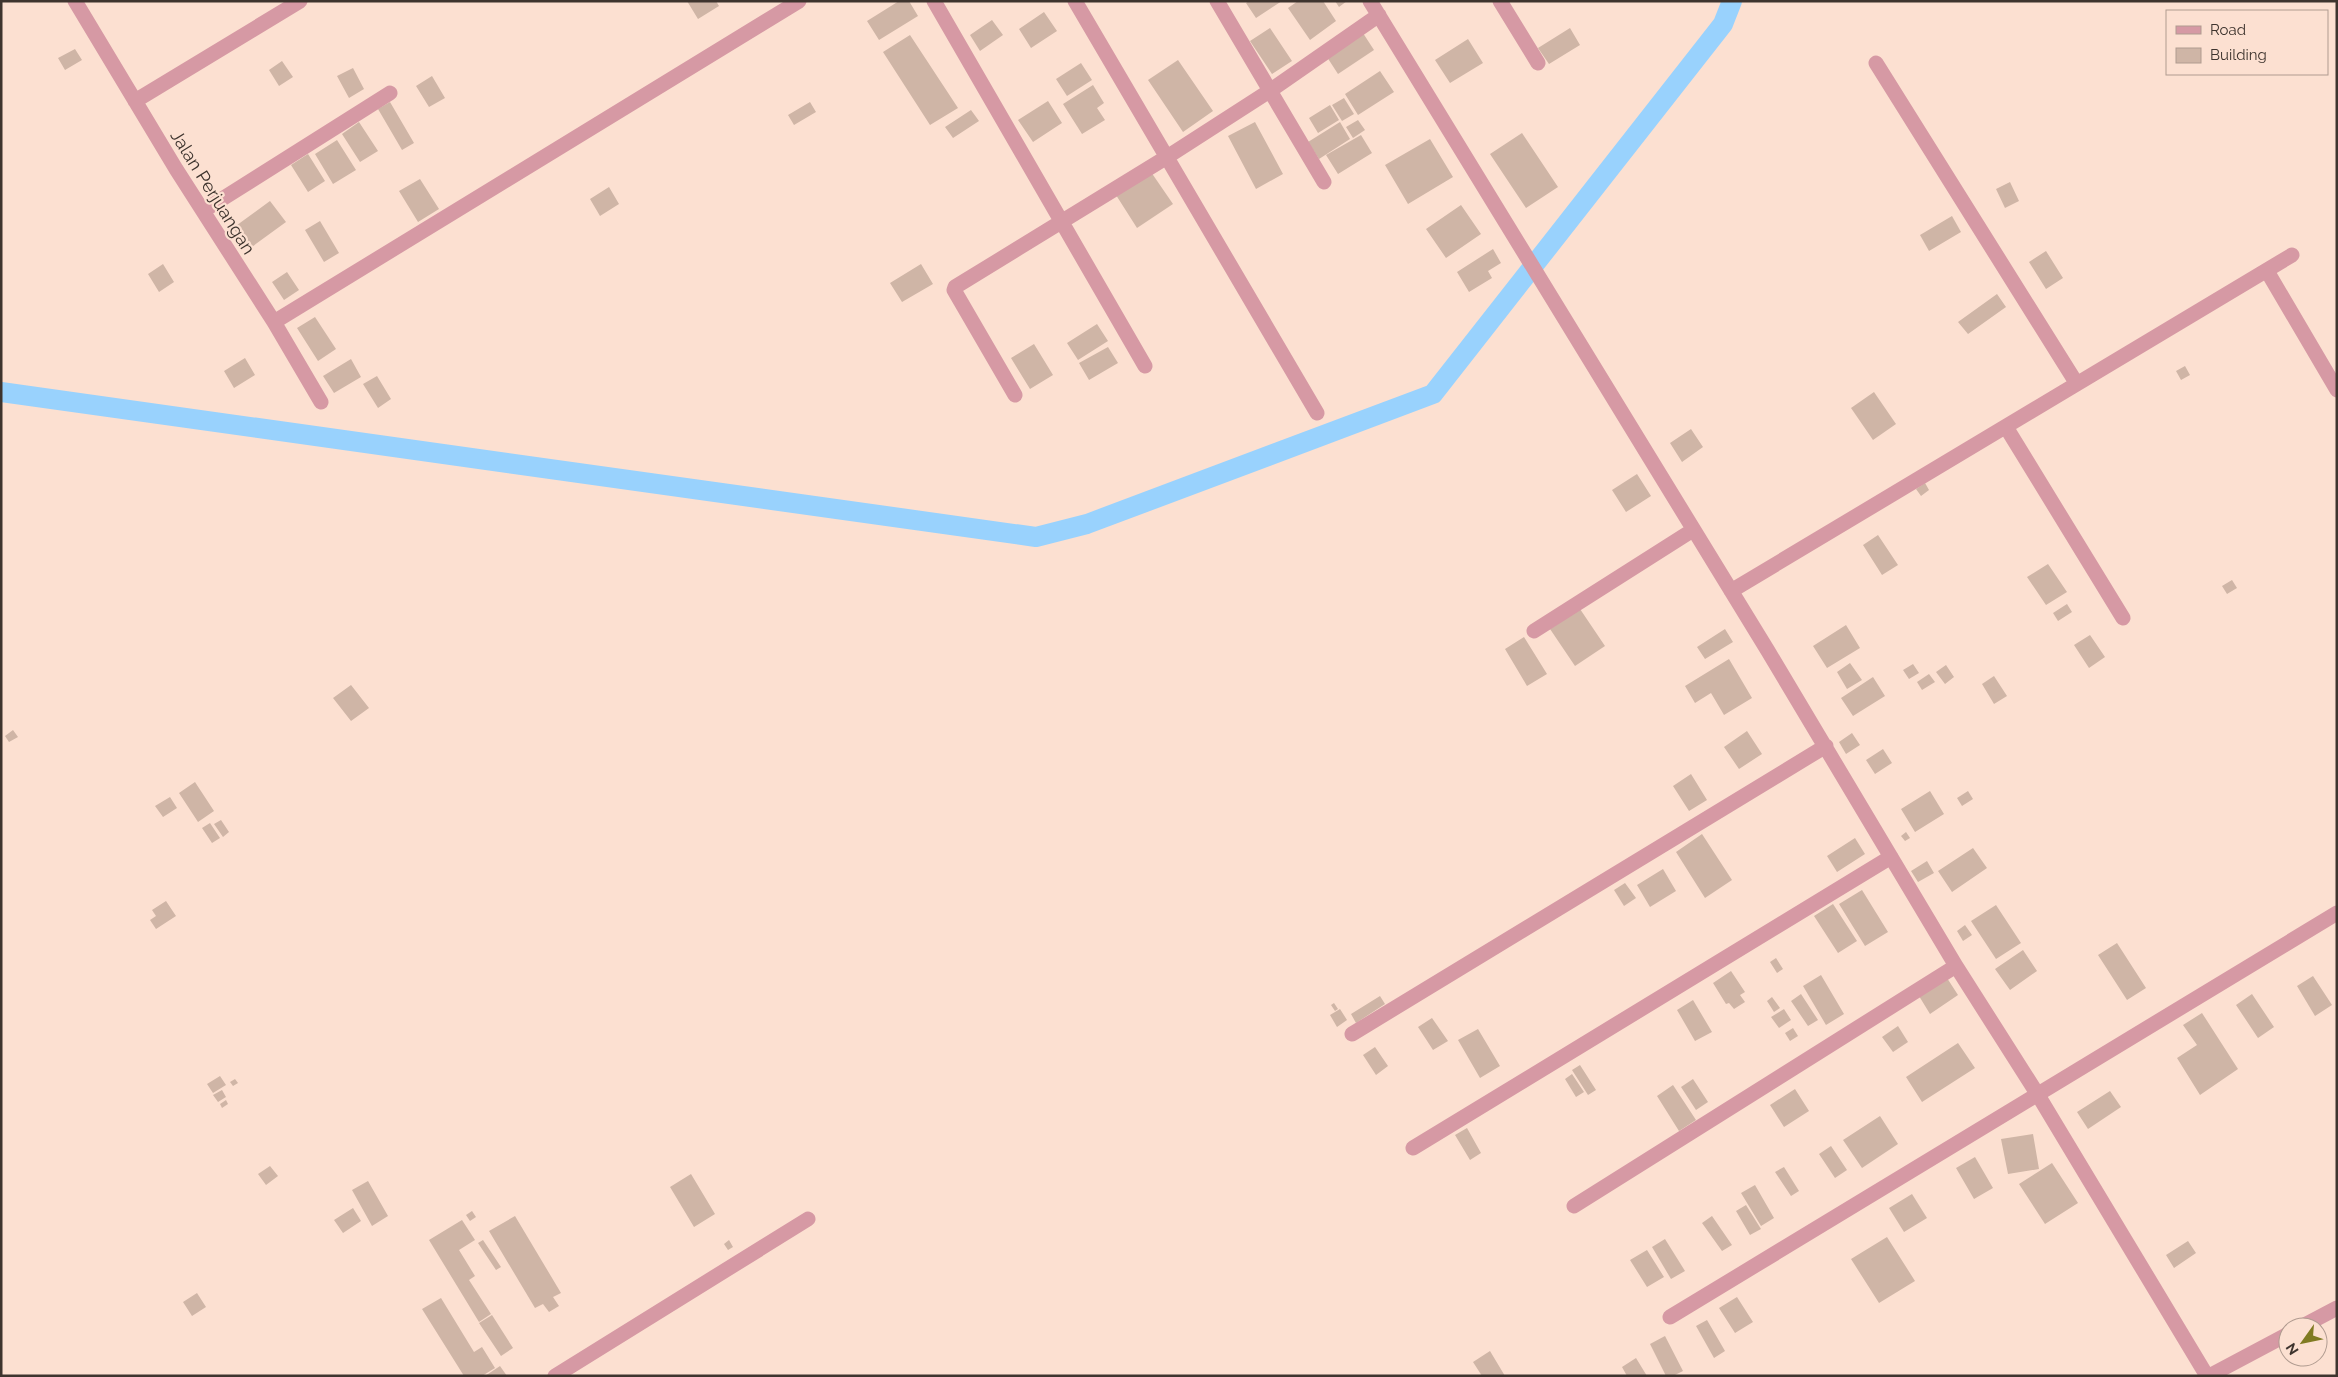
<svg xmlns="http://www.w3.org/2000/svg" width="2338" height="1377" viewBox="0 0 2338 1377" font-family="Raleway,sans-serif">
  <rect width="100%" height="100%" fill="#fce0d1"/>
  <g fill="none" stroke-linecap="round" stroke-linejoin="round">
    <path stroke="#99d2fd" stroke-width="20" d="M 1,392 L 1036,537 L 1087,524 L 1433,394 L 1723,24 L 1732,1"/>
  </g>
  <path fill="#cfb5a6" d="M 687,1 L 716,1 L 719,6 L 698,19 Z
    M 899,1 L 909,1 L 918,16 L 879,40 L 867,21 Z
    M 1249,1 L 1282,1 L 1256,18 L 1246,3 Z
    M 1298,1 L 1323,1 L 1336,21 L 1310,40 L 1288,8 Z
    M 1335,1 L 1347,1 L 1339,7 Z
    M 1044,12 L 1057,31 L 1031,48 L 1019,29 Z
    M 992,20 L 1003,35 L 980,51 L 970,35 Z
    M 1270,28 L 1292,61 L 1272,74 L 1250,41 Z
    M 1570,28 L 1580,45 L 1549,64 L 1538,48 Z
    M 1361,30 L 1374,50 L 1338,74 L 1325,54 Z
    M 910,35 L 958,108 L 930,125 L 883,52 Z
    M 1468,39 L 1483,63 L 1450,83 L 1435,60 Z
    M 75,49 L 82,60 L 65,70 L 58,58 Z
    M 1178,60 L 1213,111 L 1183,132 L 1148,80 Z
    M 282,61 L 293,77 L 279,86 L 269,70 Z
    M 1081,63 L 1092,80 L 1067,96 L 1056,79 Z
    M 353,68 L 364,89 L 349,98 L 337,76 Z
    M 1380,71 L 1394,92 L 1358,115 L 1345,94 Z
    M 432,76 L 445,98 L 429,107 L 416,86 Z
    M 1093,85 L 1104,103 L 1097,108 L 1105,120 L 1082,134 L 1063,104 Z
    M 1344,98 L 1354,114 L 1342,121 L 1332,105 Z
    M 1048,101 L 1062,123 L 1033,142 L 1018,120 Z
    M 390,102 L 414,143 L 402,150 L 378,109 Z
    M 810,102 L 816,112 L 794,125 L 788,115 Z
    M 1330,105 L 1339,120 L 1318,133 L 1309,118 Z
    M 971,110 L 979,121 L 953,138 L 945,127 Z
    M 1358,120 L 1365,130 L 1353,138 L 1346,127 Z
    M 359,122 L 378,151 L 360,162 L 342,134 Z
    M 1255,122 L 1283,174 L 1256,189 L 1228,136 Z
    M 1340,122 L 1350,139 L 1319,159 L 1308,142 Z
    M 1522,133 L 1558,187 L 1526,208 L 1490,154 Z
    M 1361,135 L 1372,153 L 1338,174 L 1326,155 Z
    M 1430,139 L 1453,177 L 1408,204 L 1385,165 Z
    M 337,140 L 356,170 L 333,184 L 315,154 Z
    M 308,154 L 325,181 L 308,192 L 291,165 Z
    M 1151,172 L 1173,204 L 1137,228 L 1116,195 Z
    M 420,179 L 439,209 L 418,222 L 399,191 Z
    M 2010,182 L 2019,201 L 2005,208 L 1996,189 Z
    M 609,187 L 619,204 L 600,216 L 590,199 Z
    M 270,201 L 286,222 L 249,249 L 233,228 Z
    M 1461,205 L 1481,234 L 1446,258 L 1426,229 Z
    M 1952,216 L 1961,232 L 1929,251 L 1920,235 Z
    M 320,221 L 339,253 L 324,262 L 305,230 Z
    M 1493,249 L 1501,263 L 1488,271 L 1492,278 L 1469,292 L 1457,272 Z
    M 2046,251 L 2063,278 L 2046,289 L 2029,262 Z
    M 163,264 L 174,282 L 159,292 L 148,274 Z
    M 921,264 L 933,284 L 902,302 L 890,283 Z
    M 287,272 L 299,290 L 284,300 L 272,282 Z
    M 1997,294 L 2006,307 L 1968,334 L 1958,322 Z
    M 315,317 L 336,349 L 318,361 L 297,328 Z
    M 1097,324 L 1108,341 L 1078,360 L 1067,343 Z
    M 1034,344 L 1053,375 L 1030,389 L 1011,358 Z
    M 1108,347 L 1118,363 L 1089,380 L 1079,363 Z
    M 245,358 L 255,375 L 234,388 L 224,371 Z
    M 351,359 L 361,377 L 334,393 L 323,376 Z
    M 2185,366 L 2190,375 L 2181,380 L 2176,371 Z
    M 377,376 L 391,399 L 378,408 L 363,384 Z
    M 1874,392 L 1896,424 L 1873,440 L 1851,408 Z
    M 1691,429 L 1703,447 L 1682,462 L 1670,443 Z
    M 1637,474 L 1651,496 L 1626,512 L 1612,490 Z
    M 1925,483 L 1929,490 L 1921,496 L 1916,489 Z
    M 1878,535 L 1898,565 L 1882,575 L 1863,545 Z
    M 2048,564 L 2067,592 L 2046,605 L 2027,577 Z
    M 2232,580 L 2237,588 L 2227,594 L 2222,586 Z
    M 2067,604 L 2072,612 L 2058,621 L 2053,613 Z
    M 1580,609 L 1605,646 L 1575,666 L 1550,629 Z
    M 1846,625 L 1860,648 L 1827,668 L 1813,646 Z
    M 1725,629 L 1733,642 L 1705,659 L 1697,647 Z
    M 2090,635 L 2105,657 L 2089,668 L 2074,645 Z
    M 1524,637 L 1547,674 L 1527,686 L 1505,649 Z
    M 1729,659 L 1752,698 L 1724,715 L 1711,693 L 1695,703 L 1685,686 Z
    M 1850,663 L 1862,680 L 1847,689 L 1837,672 Z
    M 1913,664 L 1919,673 L 1909,679 L 1903,670 Z
    M 1946,665 L 1954,677 L 1945,684 L 1936,672 Z
    M 1929,674 L 1935,682 L 1922,690 L 1917,682 Z
    M 1994,676 L 2007,696 L 1994,704 L 1982,684 Z
    M 1873,677 L 1885,696 L 1853,716 L 1841,698 Z
    M 351,685 L 369,708 L 351,721 L 333,698 Z
    M 13,730 L 18,737 L 9,742 L 5,736 Z
    M 1747,731 L 1762,754 L 1739,769 L 1724,747 Z
    M 1852,733 L 1860,745 L 1846,754 L 1839,742 Z
    M 1883,749 L 1892,763 L 1875,774 L 1866,760 Z
    M 1691,774 L 1707,800 L 1689,811 L 1673,786 Z
    M 195,782 L 214,811 L 198,822 L 179,793 Z
    M 1930,791 L 1944,814 L 1915,832 L 1901,809 Z
    M 1968,791 L 1973,799 L 1962,806 L 1957,798 Z
    M 170,797 L 177,808 L 163,817 L 155,806 Z
    M 221,820 L 229,832 L 223,837 L 214,824 Z
    M 210,823 L 220,838 L 212,843 L 202,828 Z
    M 1906,832 L 1910,838 L 1905,841 L 1901,836 Z
    M 1702,834 L 1732,880 L 1705,898 L 1676,852 Z
    M 1855,838 L 1865,854 L 1837,872 L 1827,856 Z
    M 1973,848 L 1987,868 L 1952,892 L 1938,871 Z
    M 1927,861 L 1934,873 L 1918,882 L 1911,871 Z
    M 1663,869 L 1676,891 L 1650,907 L 1637,885 Z
    M 1625,883 L 1636,898 L 1624,906 L 1614,890 Z
    M 1862,890 L 1888,932 L 1865,946 L 1839,904 Z
    M 166,901 L 176,916 L 156,929 L 150,920 L 156,916 L 152,910 Z
    M 1833,904 L 1857,941 L 1838,953 L 1814,916 Z
    M 1996,905 L 2021,943 L 1996,959 L 1971,921 Z
    M 1965,925 L 1972,935 L 1963,941 L 1957,931 Z
    M 2117,943 L 2146,988 L 2127,1000 L 2098,955 Z
    M 2023,950 L 2037,971 L 2010,990 L 1995,969 Z
    M 1776,958 L 1783,969 L 1777,973 L 1770,962 Z
    M 1731,971 L 1745,992 L 1740,995 L 1745,1002 L 1734,1009 L 1729,1003 L 1726,1004 L 1713,983 Z
    M 1821,975 L 1844,1014 L 1826,1025 L 1803,986 Z
    M 2313,976 L 2332,1005 L 2315,1016 L 2297,986 Z
    M 1947,978 L 1958,995 L 1930,1014 L 1919,996 Z
    M 1801,994 L 1818,1020 L 1808,1026 L 1791,1001 Z
    M 2252,994 L 2274,1027 L 2258,1038 L 2236,1005 Z
    M 1380,996 L 1385,1004 L 1356,1023 L 1351,1014 Z
    M 1772,997 L 1780,1008 L 1774,1012 L 1767,1001 Z
    M 1693,1000 L 1712,1032 L 1695,1041 L 1677,1010 Z
    M 1334,1003 L 1338,1009 L 1335,1011 L 1331,1005 Z
    M 1340,1009 L 1347,1020 L 1337,1027 L 1330,1015 Z
    M 1784,1009 L 1791,1020 L 1779,1028 L 1771,1017 Z
    M 2202,1013 L 2238,1069 L 2200,1095 L 2177,1058 L 2197,1045 L 2183,1025 Z
    M 1432,1018 L 1448,1041 L 1433,1050 L 1418,1027 Z
    M 1898,1026 L 1908,1042 L 1893,1052 L 1882,1037 Z
    M 1793,1028 L 1798,1036 L 1790,1041 L 1785,1033 Z
    M 1478,1029 L 1500,1066 L 1480,1078 L 1458,1040 Z
    M 1958,1043 L 1975,1068 L 1922,1102 L 1906,1077 Z
    M 1375,1047 L 1388,1066 L 1376,1075 L 1363,1055 Z
    M 1580,1065 L 1596,1090 L 1588,1095 L 1572,1070 Z
    M 1572,1074 L 1584,1092 L 1576,1097 L 1565,1079 Z
    M 220,1076 L 226,1085 L 213,1093 L 207,1084 Z
    M 235,1079 L 238,1083 L 233,1086 L 230,1082 Z
    M 1693,1079 L 1708,1102 L 1696,1110 L 1681,1087 Z
    M 1673,1085 L 1696,1120 L 1679,1131 L 1657,1096 Z
    M 1795,1089 L 1809,1111 L 1784,1127 L 1770,1105 Z
    M 222,1090 L 226,1097 L 218,1102 L 213,1095 Z
    M 2110,1091 L 2121,1107 L 2088,1129 L 2077,1112 Z
    M 226,1100 L 228,1104 L 222,1108 L 220,1104 Z
    M 1880,1116 L 1898,1144 L 1862,1168 L 1843,1140 Z
    M 1467,1128 L 1481,1153 L 1470,1160 L 1455,1135 Z
    M 2033,1134 L 2039,1169 L 2008,1174 L 2001,1139 Z
    M 1831,1146 L 1847,1170 L 1835,1178 L 1819,1154 Z
    M 1975,1157 L 1993,1188 L 1974,1199 L 1956,1168 Z
    M 2052,1163 L 2078,1203 L 2045,1224 L 2019,1184 Z
    M 270,1166 L 278,1176 L 266,1185 L 258,1174 Z
    M 1784,1167 L 1799,1191 L 1791,1196 L 1775,1172 Z
    M 691,1174 L 715,1214 L 694,1227 L 670,1187 Z
    M 368,1181 L 388,1216 L 372,1226 L 352,1190 Z
    M 1755,1185 L 1774,1218 L 1761,1226 L 1741,1193 Z
    M 1912,1194 L 1927,1218 L 1904,1232 L 1889,1208 Z
    M 1746,1205 L 1761,1229 L 1750,1235 L 1736,1211 Z
    M 353,1208 L 361,1221 L 343,1233 L 334,1220 Z
    M 472,1211 L 476,1217 L 470,1221 L 466,1215 Z
    M 515,1216 L 561,1293 L 553,1297 L 559,1306 L 549,1312 L 543,1304 L 535,1308 L 489,1231 Z
    M 1712,1216 L 1732,1245 L 1722,1251 L 1702,1223 Z
    M 462,1220 L 475,1240 L 459,1250 L 475,1276 L 469,1280 L 491,1314 L 479,1322 L 429,1240 Z
    M 1887,1237 L 1915,1281 L 1879,1303 L 1851,1259 Z
    M 1665,1239 L 1685,1271 L 1671,1279 L 1652,1247 Z
    M 483,1240 L 501,1267 L 496,1270 L 478,1243 Z
    M 729,1240 L 733,1247 L 728,1250 L 724,1244 Z
    M 2188,1241 L 2196,1253 L 2174,1268 L 2166,1255 Z
    M 1647,1250 L 1664,1277 L 1647,1287 L 1630,1260 Z
    M 197,1293 L 206,1307 L 192,1316 L 183,1302 Z
    M 1737,1297 L 1753,1322 L 1735,1333 L 1719,1308 Z
    M 441,1298 L 474,1352 L 482,1347 L 495,1368 L 482,1376 L 464,1376 L 422,1309 Z
    M 492,1315 L 513,1348 L 501,1356 L 479,1323 Z
    M 1707,1320 L 1725,1351 L 1714,1358 L 1696,1326 Z
    M 1665,1336 L 1683,1371 L 1673,1376 L 1666,1376 L 1650,1344 Z
    M 1490,1351 L 1505,1376 L 1482,1376 L 1473,1362 Z
    M 1636,1358 L 1647,1376 L 1627,1376 L 1622,1367 Z
    M 500,1366 L 507,1376 L 485,1376 Z"/>
  <g fill="none" stroke-linecap="round" stroke-linejoin="round">
    <path stroke="#d699a4" stroke-width="15" d="M 75,1 L 176,169 L 274,322 L 321,402
      M 934,1 L 1145,366
      M 1075,1 L 1317,413
      M 1217,1 L 1324,182
      M 1370,1 L 1768,651 L 1956,966 L 2038,1095 L 2207,1376
      M 1500,1 L 1538,63
      M 1876,63 L 2077,384
      M 135,101 L 300,1
      M 203,211 L 390,93
      M 2267,271 L 2337,390
      M 274,322 L 799,1
      M 1015,395 L 954,290 L 955,287 L 1167,157 L 1271,90 L 1379,15
      M 2006,427 L 2123,618
      M 1731,591 L 2292,255
      M 1534,631 L 1693,530
      M 1352,1034 L 1826,746
      M 1413,1148 L 1891,857
      M 1574,1206 L 1956,966
      M 1670,1317 L 2337,913
      M 2301,1327 L 2337,1308
      M 555,1376 L 808,1219
      M 2209,1376 L 2288,1334"/>
  </g>
  <g text-anchor="middle" dominant-baseline="central" stroke-width="4.5" stroke-linejoin="round" paint-order="stroke">
    <g font-size="18" fill="#3e342e" stroke="#fce0d1">
      <text transform="translate(213 192) rotate(58)">Jalan Perjuangan</text>
    </g>
  </g>
  <rect width="2338" height="1377" fill="none" stroke="#3e342e" stroke-width="5"/>
  <rect x="2166" y="10" width="162" height="65" fill="#fce0d1" stroke="#b09b90"/>
  <rect x="2176" y="26" width="25" height="8" fill="#d699a4" stroke="#b09b90"/>
  <text x="2210" y="35" font-size="15" fill="#3e342e">Road</text>
  <rect x="2176" y="48" width="25" height="15" fill="#cfb5a6" stroke="#b09b90"/>
  <text x="2210" y="60" font-size="15" fill="#3e342e">Building</text>
  <g transform="translate(2303 1342) rotate(237)"><circle r="24" fill="#fce0d1" stroke="#b09b90"/>
  <path d="M0-4L9 19L0 12L-9 19Z" fill="#807b22"/>
  <text y="-8" font-size="14" font-weight="bold" text-anchor="middle" fill="#3e342e">N</text>
  </g>
</svg>
